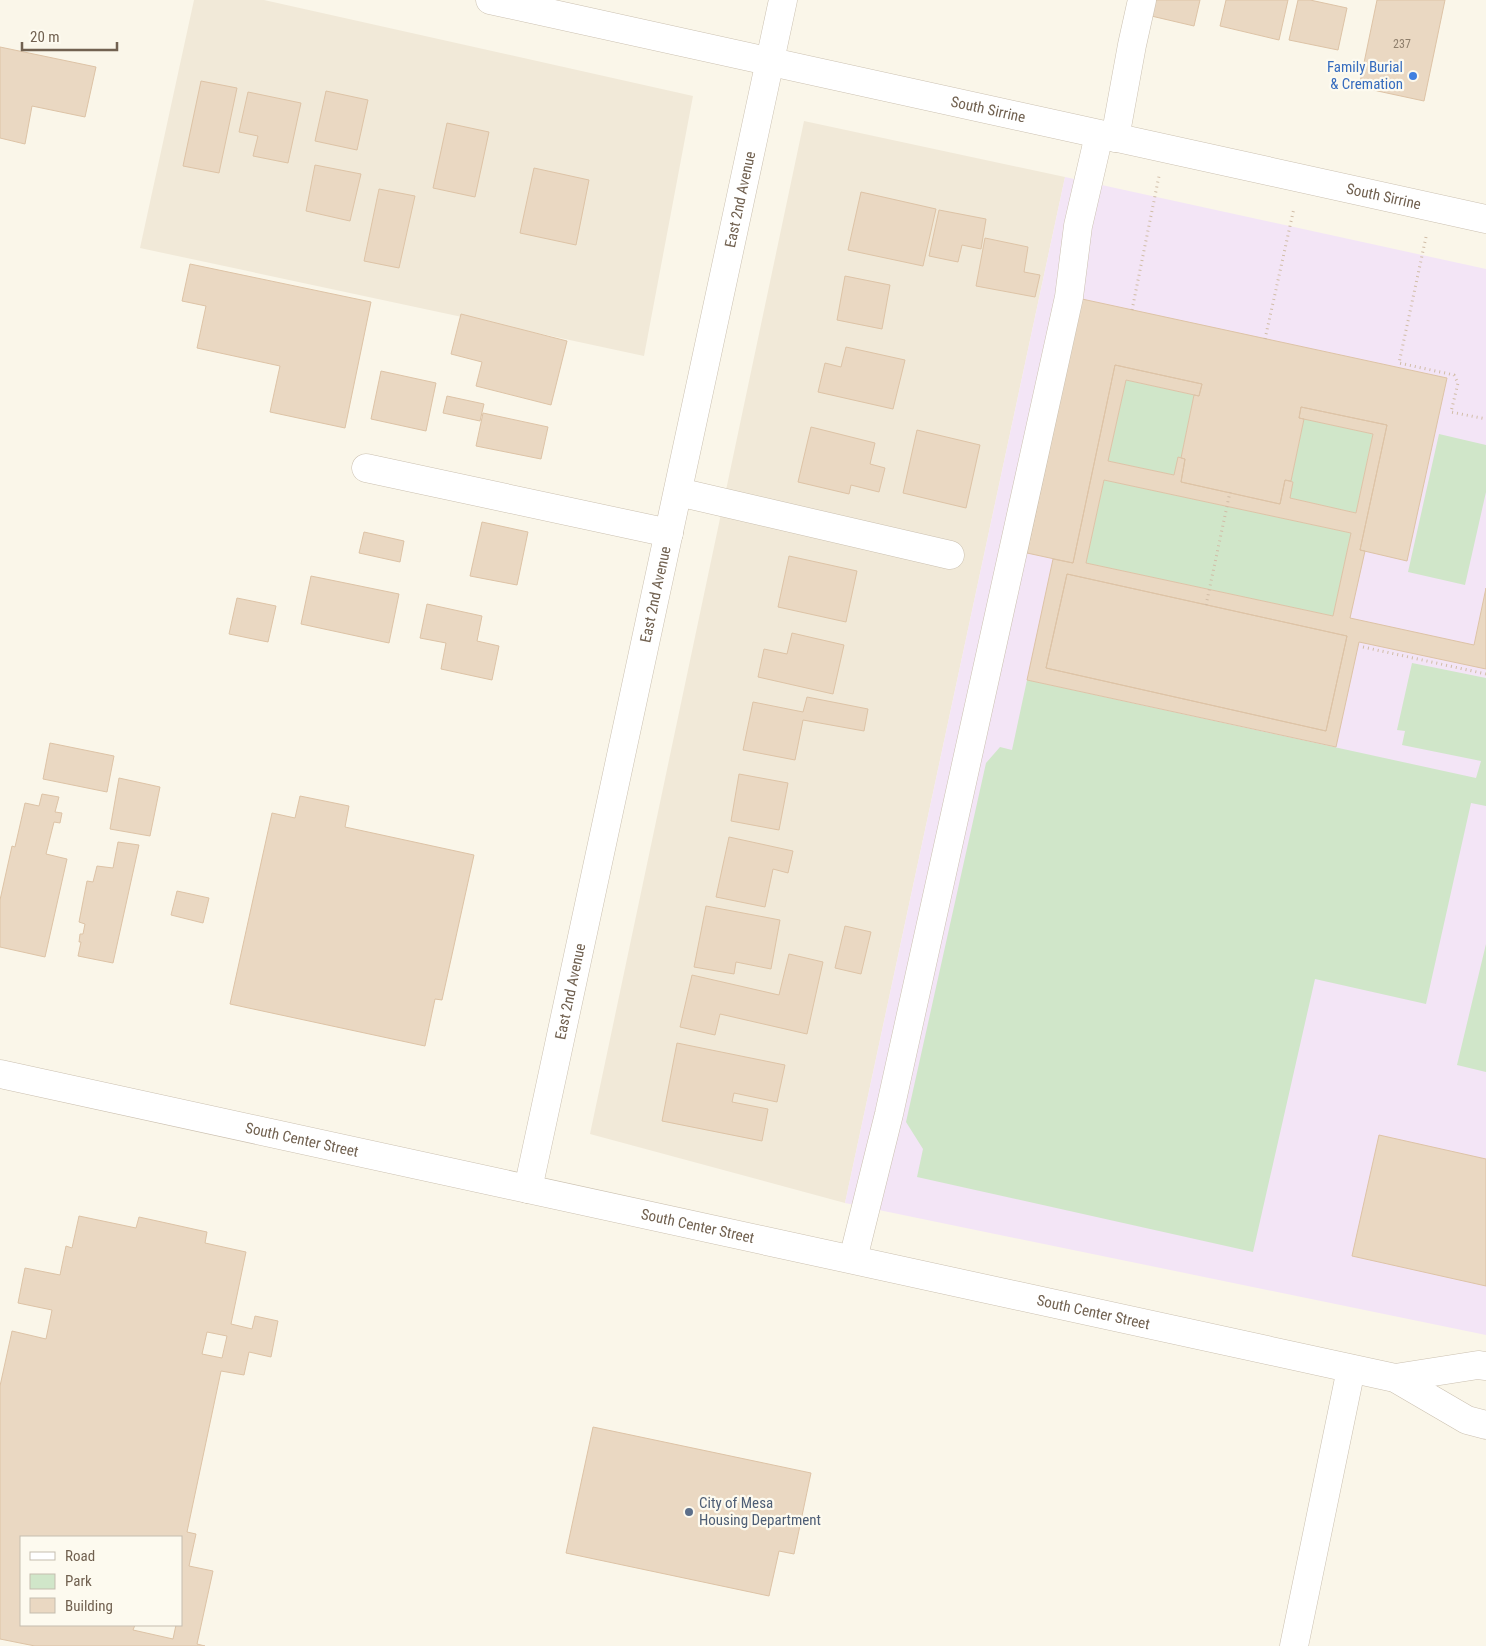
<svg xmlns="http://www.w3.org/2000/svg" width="1486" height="1646" viewBox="0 0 1486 1646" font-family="'Roboto Condensed',sans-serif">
  <rect width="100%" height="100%" fill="#faf6e9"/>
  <path fill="#f1e9d8" d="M 194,0 L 264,0 L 693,96 L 644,356 L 140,248 Z
    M 804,121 L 1065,177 L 845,1203 L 590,1134 Z"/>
  <path fill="#f3e5f6" d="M 1065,177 L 1486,269 L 1486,1335 L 845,1203 Z"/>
  <path fill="#d0e6c9" d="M 1126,380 L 1194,395 L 1181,458 L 1178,458 L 1174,475 L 1108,461 Z
    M 1304,419 L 1373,434 L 1356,513 L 1290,498 L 1293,482 L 1291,481 Z
    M 1439,434 L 1486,445 L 1486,492 L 1465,585 L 1408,572 Z
    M 1104,480 L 1351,533 L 1333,616 L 1086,563 Z
    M 1412,663 L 1486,678 L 1486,806 L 1471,803 L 1426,1004 L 1315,979 L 1253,1252 L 917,1177 L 923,1149 L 906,1122 L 986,763 L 1000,747 L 1012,750 L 1027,680 L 1476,778 L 1481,761 L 1402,745 L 1405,731 L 1397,730 Z
    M 1486,944 L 1486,1072 L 1457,1065 Z"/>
  <path fill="#ead8c2" stroke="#ddc3a6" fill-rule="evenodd" d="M 1150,0 L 1200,0 L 1194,26 L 1147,15 Z
    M 1226,0 L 1288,0 L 1279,40 L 1220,26 Z
    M 1298,0 L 1310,0 L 1347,8 L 1338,50 L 1289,40 Z
    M 1377,0 L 1445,0 L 1424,101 L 1359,87 Z
    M 0,47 L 96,67 L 85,117 L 32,106 L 25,144 L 0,138 Z
    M 201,81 L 237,88 L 219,173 L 183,166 Z
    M 326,91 L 368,100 L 357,150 L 315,141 Z
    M 248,92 L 301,103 L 288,163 L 253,156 L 258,136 L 239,132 Z
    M 447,123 L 489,132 L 475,197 L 433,188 Z
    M 315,165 L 361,174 L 350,221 L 306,211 Z
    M 534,168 L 589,180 L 576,245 L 520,233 Z
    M 379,189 L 415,196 L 399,268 L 364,261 Z
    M 861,192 L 936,209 L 923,266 L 848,250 Z
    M 939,210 L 986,219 L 981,249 L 962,245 L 958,262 L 929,256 Z
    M 985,238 L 1028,247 L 1024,272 L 1040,275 L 1035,297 L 976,286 Z
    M 190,264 L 371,302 L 345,428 L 270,412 L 280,366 L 197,348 L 206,306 L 182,301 Z
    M 845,276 L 890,285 L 882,329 L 837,320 Z
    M 1082,299 L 1447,378 L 1407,561 L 1360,550 L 1387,425 L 1301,407 L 1299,418 L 1304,419 L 1291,481 L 1285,480 L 1280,504 L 1181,482 L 1185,459 L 1181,458 L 1194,395 L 1199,396 L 1202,384 L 1115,365 L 1073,563 L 1027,553 Z
    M 461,314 L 567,341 L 551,405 L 476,386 L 482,362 L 451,354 Z
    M 846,347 L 905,360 L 893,409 L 818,392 L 825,363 L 841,367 Z
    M 1115,365 L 1202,384 L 1199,396 L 1126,380 L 1108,461 L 1174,475 L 1178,457 L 1185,459 L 1181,482 L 1280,504 L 1285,480 L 1293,482 L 1290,498 L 1356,513 L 1373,434 L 1299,418 L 1301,407 L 1387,425 L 1360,550 L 1365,551 L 1350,618 L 1474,645 L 1486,588 L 1486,669 L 1359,642 L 1336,747 L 1027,680 L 1053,559 L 1073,563 ZM 1104,480 L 1351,533 L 1333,616 L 1086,563 ZM 1067,574 L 1347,636 L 1326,731 L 1046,668 Z
    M 381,371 L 436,383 L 426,431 L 371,419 Z
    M 447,396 L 484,404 L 480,421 L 443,413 Z
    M 483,413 L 548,427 L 541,459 L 476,446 Z
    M 811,427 L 875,443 L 870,464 L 885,468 L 879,492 L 851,485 L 849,494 L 798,482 Z
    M 917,430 L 980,445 L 966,508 L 903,493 Z
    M 482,522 L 528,532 L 517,585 L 470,576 Z
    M 364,532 L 404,541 L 400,562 L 359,553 Z
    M 789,556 L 857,571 L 846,622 L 778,607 Z
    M 1067,574 L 1347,636 L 1326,731 L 1046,668 Z
    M 311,576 L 399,594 L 389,643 L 301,624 Z
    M 237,598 L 276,606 L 268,642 L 229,634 Z
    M 427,604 L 482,616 L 477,641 L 499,646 L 492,680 L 441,669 L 446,643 L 420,638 Z
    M 792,633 L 844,645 L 833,694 L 758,677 L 764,649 L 787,654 Z
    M 807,697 L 868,709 L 864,731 L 803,720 L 795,760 L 743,750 L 753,702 L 803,712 Z
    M 50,743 L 114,756 L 107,792 L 43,779 Z
    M 739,774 L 788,783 L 779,830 L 731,821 Z
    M 119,778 L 160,787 L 150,836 L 110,829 Z
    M 42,794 L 59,797 L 55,812 L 62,813 L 60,823 L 54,822 L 46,854 L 67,859 L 45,957 L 0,947 L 0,900 L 12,846 L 15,847 L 25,803 L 39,806 Z
    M 300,796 L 349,806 L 345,827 L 474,855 L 442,1000 L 435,999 L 425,1046 L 230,1004 L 272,813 L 295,818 Z
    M 729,837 L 793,851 L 788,873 L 773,869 L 765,907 L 716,897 Z
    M 118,842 L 139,845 L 113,963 L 78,956 L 81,942 L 79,942 L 80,934 L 83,934 L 85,924 L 79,922 L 87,881 L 93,882 L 97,866 L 113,868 Z
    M 177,891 L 209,898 L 203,923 L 171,915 Z
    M 706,906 L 780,920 L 771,969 L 736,962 L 734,974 L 694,967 Z
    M 845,926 L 871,932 L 861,974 L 835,968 Z
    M 789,954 L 823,962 L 807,1034 L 720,1014 L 715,1035 L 680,1027 L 692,975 L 779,995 Z
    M 677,1043 L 785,1065 L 777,1102 L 734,1093 L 732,1102 L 768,1109 L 762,1141 L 662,1121 Z
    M 1379,1135 L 1486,1159 L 1486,1286 L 1352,1256 Z
    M 79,1216 L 136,1228 L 139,1217 L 207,1232 L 205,1243 L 246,1252 L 231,1324 L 252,1329 L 255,1316 L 278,1321 L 271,1357 L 249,1352 L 244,1375 L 221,1371 L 187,1532 L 196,1534 L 189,1566 L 213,1571 L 197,1644 L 205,1646 L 35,1646 L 0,1639 L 0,1386 L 12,1331 L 46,1339 L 52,1310 L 18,1303 L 25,1268 L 60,1275 L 66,1246 L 72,1248 ZM 207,1332 L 227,1336 L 222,1358 L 202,1354 ZM 21,1537 L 181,1537 L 181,1625 L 176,1625 L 173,1639 L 133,1630 L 135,1625 L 21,1625 Z
    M 593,1427 L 811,1473 L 794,1554 L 779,1551 L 769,1596 L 566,1553 Z"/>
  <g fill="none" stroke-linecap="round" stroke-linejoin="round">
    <defs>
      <g id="minor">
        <path id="s1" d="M 490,0 L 1486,219"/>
        <path d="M 1115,138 L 1132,45 L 1142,0"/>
        <path d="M 366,468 L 669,533"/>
        <path d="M 678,492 L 950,555"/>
        <path id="s2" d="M 0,1074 L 1395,1378 L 1467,1420 L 1486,1425"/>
        <path id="s3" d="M 528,1189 L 783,0"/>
        <path d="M 853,1259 L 889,1114 L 1069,297 L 1078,226 L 1099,135"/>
        <path d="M 1395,1378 L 1478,1365 L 1486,1366"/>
        <path d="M 1294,1646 L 1351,1369"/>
      </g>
    </defs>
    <use href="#minor" stroke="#cbc0b0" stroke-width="29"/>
    <path stroke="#d1bda7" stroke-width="3" stroke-dasharray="1 4" stroke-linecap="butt" d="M 1426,237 L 1399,363 L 1454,375 L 1458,383 L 1451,412 L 1486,419
      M 1132,310 L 1159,176
      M 1265,339 L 1294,208
      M 1206,605 L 1230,492
      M 1363,647 L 1486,674"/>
    <use href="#minor" stroke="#fff" stroke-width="28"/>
  </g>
  <circle fill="#3f7fe0" stroke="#fdfaef" stroke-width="2" cx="1413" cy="76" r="5"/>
  <circle fill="#5c6f8a" stroke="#fdfaef" stroke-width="2" cx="689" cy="1512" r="5"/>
  <g text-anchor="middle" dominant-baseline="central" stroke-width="4.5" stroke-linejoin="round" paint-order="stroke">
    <g font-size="12" fill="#8f7f6c">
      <text x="1402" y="44">237</text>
    </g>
    <g font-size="15" fill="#366cbe" stroke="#fdfaef" text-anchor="end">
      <text x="1403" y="67">Family Burial<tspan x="1403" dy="17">&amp; Cremation</tspan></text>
    </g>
    <g font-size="15" fill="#716150" stroke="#fdfaef">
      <text stroke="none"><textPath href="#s1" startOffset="510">South Sirrine</textPath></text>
      <text stroke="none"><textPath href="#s1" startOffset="915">South Sirrine</textPath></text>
      <text stroke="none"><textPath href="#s3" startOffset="1012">East 2nd Avenue</textPath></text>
      <text stroke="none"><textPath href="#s3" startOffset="608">East 2nd Avenue</textPath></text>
      <text stroke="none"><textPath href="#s3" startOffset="202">East 2nd Avenue</textPath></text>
      <text stroke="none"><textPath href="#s2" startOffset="309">South Center Street</textPath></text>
      <text stroke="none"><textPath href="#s2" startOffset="714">South Center Street</textPath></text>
      <text stroke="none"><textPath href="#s2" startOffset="1119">South Center Street</textPath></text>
    </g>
    <g font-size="15" fill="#4e5e75" stroke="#fdfaef" text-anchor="start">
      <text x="699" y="1503">City of Mesa<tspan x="699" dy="17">Housing Department</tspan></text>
    </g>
  </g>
  <rect x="20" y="1536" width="162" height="90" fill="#fdfaef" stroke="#c5bdaf"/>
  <rect x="30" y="1552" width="25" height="8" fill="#ffffff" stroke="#c5bdaf"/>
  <text x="65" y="1561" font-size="15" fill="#716150">Road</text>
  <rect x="30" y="1574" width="25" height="15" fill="#d0e6c9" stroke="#c5bdaf"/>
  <text x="65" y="1586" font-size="15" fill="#716150">Park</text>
  <rect x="30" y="1598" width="25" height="15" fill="#ead8c2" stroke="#c5bdaf"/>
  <text x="65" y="1611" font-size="15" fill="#716150">Building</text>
  <path d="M22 42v8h95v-8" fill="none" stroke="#716150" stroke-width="2.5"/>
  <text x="30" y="42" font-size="15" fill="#716150" stroke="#fdfaef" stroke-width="4" paint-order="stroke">20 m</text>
</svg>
